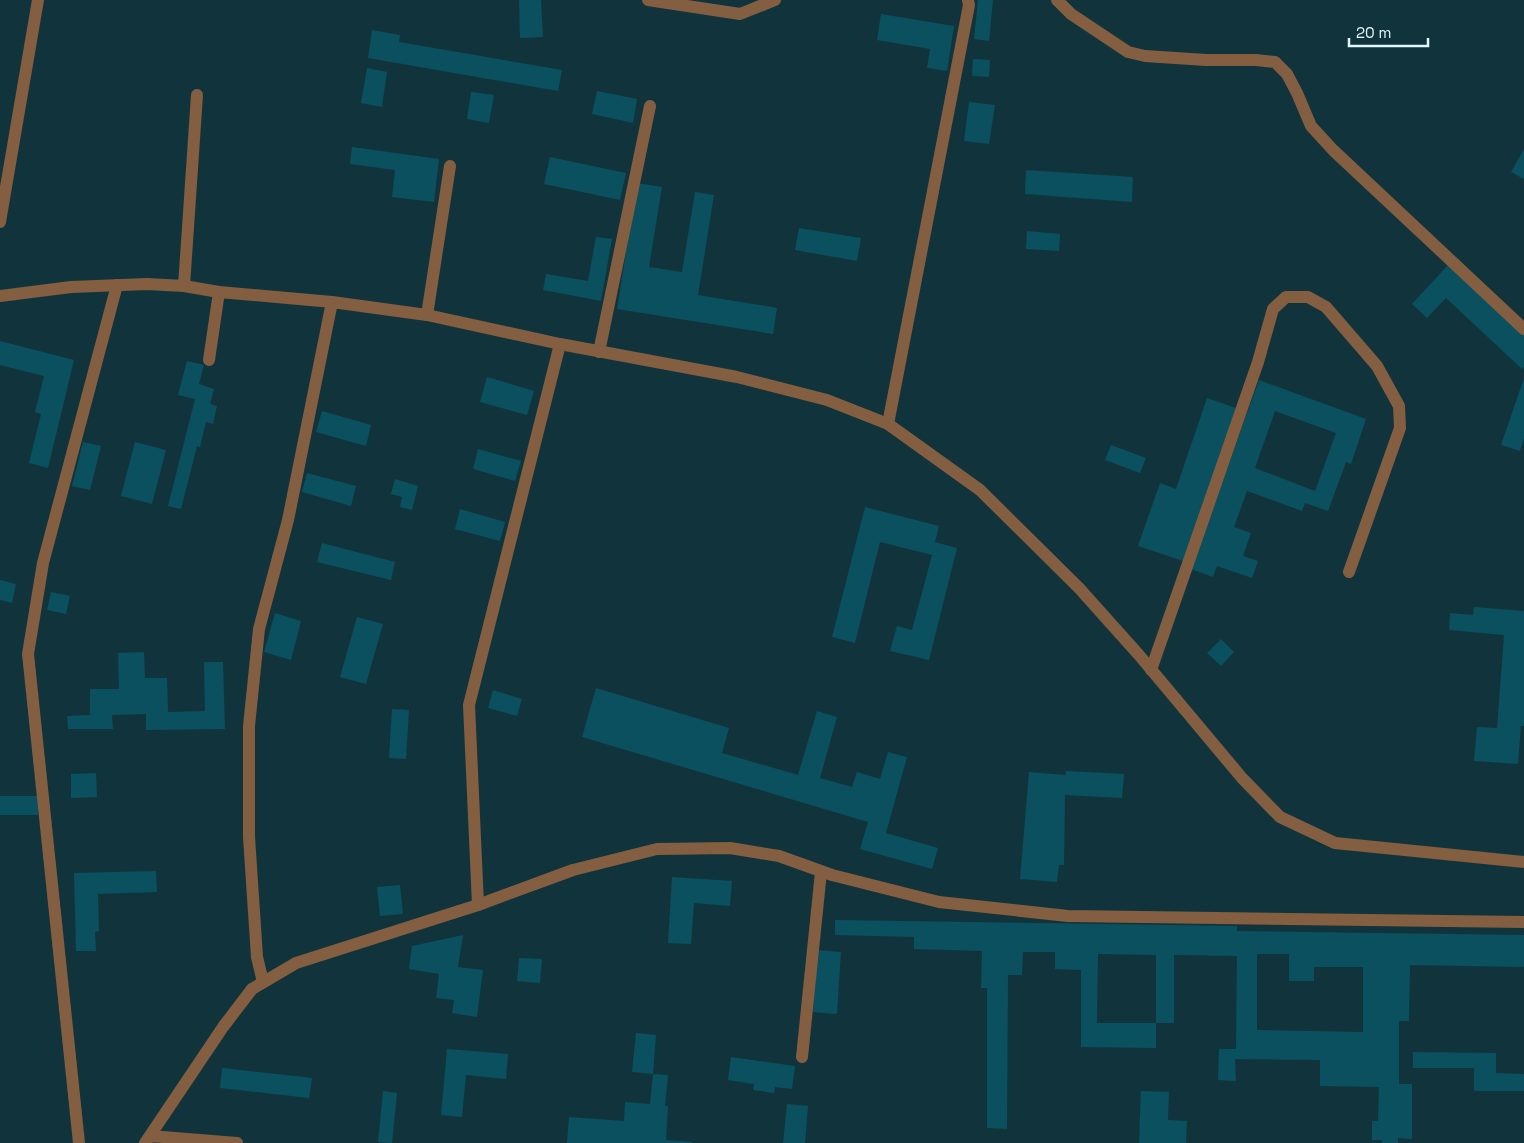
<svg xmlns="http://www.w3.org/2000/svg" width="1524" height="1143" viewBox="0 0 1524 1143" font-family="'Space Grotesk',sans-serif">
  <rect width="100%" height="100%" fill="#11343c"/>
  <path fill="#0b505e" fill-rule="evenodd" d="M 519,0 L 541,0 L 543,37 L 520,38 Z
    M 978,0 L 993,0 L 989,41 L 974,39 Z
    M 881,14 L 954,26 L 947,71 L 927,68 L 930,49 L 877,40 Z
    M 372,30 L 400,35 L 399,42 L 562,70 L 558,91 L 368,58 Z
    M 973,59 L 990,60 L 989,77 L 972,76 Z
    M 367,68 L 387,72 L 382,107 L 361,103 Z
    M 597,91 L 637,99 L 633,123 L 592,114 Z
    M 471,92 L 494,95 L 489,123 L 467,119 Z
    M 969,102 L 995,105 L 989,144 L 964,141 Z
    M 352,147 L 439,159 L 434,202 L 392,197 L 395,170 L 350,164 Z
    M 1524,149 L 1524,179 L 1511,172 Z
    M 550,157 L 626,173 L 620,200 L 544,184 Z
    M 1026,170 L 1133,177 L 1132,202 L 1025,194 Z
    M 637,183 L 662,187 L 649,267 L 682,272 L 695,192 L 714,195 L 698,295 L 777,308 L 773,334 L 617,309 Z
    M 799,228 L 861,238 L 857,261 L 795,250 Z
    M 1027,231 L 1060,234 L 1059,251 L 1026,249 Z
    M 596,237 L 612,239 L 601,301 L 543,290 L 546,274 L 588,281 Z
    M 1449,264 L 1524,335 L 1524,367 L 1522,369 L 1446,298 L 1427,318 L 1412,304 Z
    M 0,341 L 74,360 L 48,468 L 29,463 L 41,414 L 35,412 L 44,376 L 0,365 Z
    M 187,361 L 204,365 L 199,384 L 214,389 L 210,404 L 217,406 L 213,424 L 206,422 L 200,447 L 197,446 L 181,509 L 168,506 L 195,399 L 178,395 Z
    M 487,377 L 534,391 L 527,415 L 480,402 Z
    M 1524,378 L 1524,438 L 1520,451 L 1501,445 Z
    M 1259,380 L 1366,419 L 1351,464 L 1346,462 L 1328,511 L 1305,503 L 1302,511 L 1247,491 L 1234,527 L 1251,533 L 1243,556 L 1258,561 L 1252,578 L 1217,566 L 1213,577 L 1191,569 ZM 1275,411 L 1336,433 L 1315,491 L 1255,468 Z
    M 1207,398 L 1236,408 L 1183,561 L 1138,546 L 1160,483 L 1176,489 Z
    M 322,411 L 371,425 L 366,446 L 316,432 Z
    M 83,442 L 101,446 L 90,490 L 72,486 Z
    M 135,442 L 166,450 L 152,504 L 121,496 Z
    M 1111,445 L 1146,458 L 1140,473 L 1105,460 Z
    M 478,449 L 521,461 L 515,481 L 473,469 Z
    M 307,473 L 356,486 L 351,506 L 302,492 Z
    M 395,479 L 418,486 L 412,510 L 400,507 L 402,497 L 391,494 Z
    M 865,507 L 939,526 L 935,542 L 957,548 L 929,660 L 890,651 L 897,626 L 912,630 L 932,555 L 880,542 L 855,643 L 832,637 Z
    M 460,509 L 505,522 L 500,541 L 455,529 Z
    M 322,543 L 395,562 L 391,580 L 317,562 Z
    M 0,580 L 16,584 L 12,603 L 0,600 Z
    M 51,592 L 70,596 L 66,614 L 47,610 Z
    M 1474,607 L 1524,611 L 1524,726 L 1521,726 L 1518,764 L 1474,761 L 1477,727 L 1497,728 L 1504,635 L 1449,630 L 1450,613 L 1473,615 Z
    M 275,613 L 301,621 L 291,660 L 264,652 Z
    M 357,617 L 383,624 L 366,684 L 340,677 Z
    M 1221,639 L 1234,652 L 1221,666 L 1207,653 Z
    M 144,652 L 145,678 L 167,678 L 168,712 L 205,711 L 204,662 L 223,662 L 225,729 L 146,730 L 146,714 L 112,715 L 113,729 L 68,729 L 67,716 L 90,715 L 90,689 L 119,689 L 118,653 Z
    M 596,688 L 729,728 L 722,753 L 798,775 L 817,711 L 837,717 L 820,778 L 852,787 L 857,772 L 880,779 L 888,752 L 907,757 L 886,833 L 938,848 L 932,869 L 860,849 L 868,822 L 582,737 Z
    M 493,690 L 522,699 L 517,716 L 488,708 Z
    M 392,709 L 409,710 L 406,759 L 389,758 Z
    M 1066,771 L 1124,774 L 1122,798 L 1065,795 L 1064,865 L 1059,865 L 1057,882 L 1020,879 L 1029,772 L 1066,775 Z
    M 96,773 L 97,797 L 71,798 L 71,774 Z
    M 0,796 L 38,796 L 38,815 L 0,815 Z
    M 156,871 L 157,892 L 98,894 L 99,931 L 95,932 L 96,951 L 76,951 L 74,873 Z
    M 672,877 L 732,881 L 730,906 L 694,903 L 691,944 L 668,943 Z
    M 400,885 L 403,914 L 380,916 L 377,887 Z
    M 835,920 L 1237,926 L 1237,931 L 1524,935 L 1524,967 L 1410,965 L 1409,1021 L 1399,1021 L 1399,1084 L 1412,1084 L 1412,1139 L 1398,1138 L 1398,1143 L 1382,1143 L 1382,1140 L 1372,1140 L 1372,1121 L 1378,1121 L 1379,1087 L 1320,1086 L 1320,1060 L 1235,1059 L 1236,1081 L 1218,1080 L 1219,1049 L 1236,1049 L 1237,956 L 1174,955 L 1174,1023 L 1156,1023 L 1156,955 L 1098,954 L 1097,1023 L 1156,1023 L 1156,1048 L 1081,1047 L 1081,970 L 1055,969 L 1055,952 L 1023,952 L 1022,975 L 1008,975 L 1007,1129 L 987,1128 L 987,988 L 981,988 L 982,951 L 914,949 L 914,937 L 835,935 ZM 1257,954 L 1289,954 L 1289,981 L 1314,981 L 1314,967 L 1363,967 L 1363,1032 L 1257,1030 Z
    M 463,935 L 458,967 L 483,970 L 477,1017 L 452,1013 L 454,1000 L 436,998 L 439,974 L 409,969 L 412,946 Z
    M 817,950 L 841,952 L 837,1014 L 813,1012 Z
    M 519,958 L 542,959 L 540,983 L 517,981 Z
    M 636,1033 L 656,1035 L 653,1074 L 632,1072 Z
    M 447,1049 L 508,1054 L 506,1079 L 466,1075 L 462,1117 L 441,1115 Z
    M 1413,1052 L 1496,1053 L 1496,1073 L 1524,1074 L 1524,1091 L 1474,1091 L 1474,1068 L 1413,1068 Z
    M 731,1057 L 795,1066 L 792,1089 L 775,1087 L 774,1093 L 753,1090 L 754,1084 L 728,1080 Z
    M 222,1068 L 312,1078 L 309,1098 L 220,1088 Z
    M 653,1074 L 668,1075 L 665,1106 L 668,1106 L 666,1140 L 692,1142 L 692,1143 L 567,1143 L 569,1117 L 624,1121 L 625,1102 L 650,1104 Z
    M 383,1091 L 397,1093 L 392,1143 L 378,1142 Z
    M 1141,1091 L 1169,1092 L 1168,1120 L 1187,1121 L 1186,1143 L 1139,1143 Z
    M 787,1104 L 808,1106 L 805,1143 L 783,1143 Z"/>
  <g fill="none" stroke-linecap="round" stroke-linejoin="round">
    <path stroke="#835e41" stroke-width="12" d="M 648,0 L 740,14 L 775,0
      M 0,222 L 38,0
      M 184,286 L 197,95
      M 427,315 L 450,166
      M 599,352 L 650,106
      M 209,360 L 219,292
      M 888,424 L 969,5 L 968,0
      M 1151,670 L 1258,362 L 1273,309 L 1286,297 L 1308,297 L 1326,307 L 1377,366 L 1399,406 L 1400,428 L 1349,572
      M 478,905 L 469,705 L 560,344
      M 802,1057 L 821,872
      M 79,1143 L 28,654 L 43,563 L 117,285"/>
    <path stroke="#835e41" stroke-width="12" d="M 1057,0 L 1071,14 L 1128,52 L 1145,56 L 1206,60 L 1256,60 L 1275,62 L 1287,74 L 1297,93 L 1311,126 L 1333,150 L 1524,329
      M 0,296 L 71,287 L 147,284 L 184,286 L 219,292 L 332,302 L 427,315 L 560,344 L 737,377 L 827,400 L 888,424 L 980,490 L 1079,588 L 1139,655 L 1242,778 L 1280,817 L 1335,843 L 1524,862
      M 263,982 L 257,957 L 249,837 L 249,726 L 259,629 L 288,520 L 332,302
      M 150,1136 L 237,1143
      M 145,1143 L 223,1027 L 252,989 L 296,963 L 478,905 L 573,870 L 657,849 L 730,848 L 779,856 L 832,875 L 939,902 L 1068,916 L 1524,922"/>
  </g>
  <path d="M1349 38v8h79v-8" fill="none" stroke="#e3f6fb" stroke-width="2.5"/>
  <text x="1356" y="38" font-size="15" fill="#e3f6fb" stroke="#11343c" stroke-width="4" paint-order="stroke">20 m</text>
</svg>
